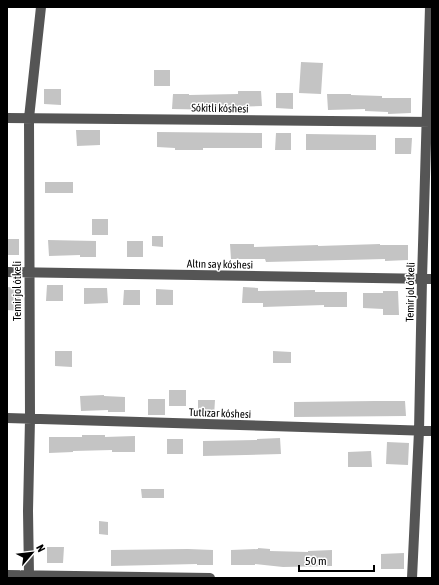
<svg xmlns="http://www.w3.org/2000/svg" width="439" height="585" viewBox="0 0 439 585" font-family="'Asap Condensed',sans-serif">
  <rect width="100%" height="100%" fill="#fff"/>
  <path fill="#c4c4c4" d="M 301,62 L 323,63 L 321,94 L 299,93 Z
    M 154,70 L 170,70 L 170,86 L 154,86 Z
    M 44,89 L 61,89 L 61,105 L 44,104 Z
    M 238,91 L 261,91 L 262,106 L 227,107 L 227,110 L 172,109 L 173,94 L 189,94 L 189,95 L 238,94 Z
    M 276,93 L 293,93 L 293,109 L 276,108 Z
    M 327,94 L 351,94 L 351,95 L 382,96 L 382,98 L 411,98 L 411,113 L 388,114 L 388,112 L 365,111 L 365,109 L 328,110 Z
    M 76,130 L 100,130 L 100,145 L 77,146 Z
    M 157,132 L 262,133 L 262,148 L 203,148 L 203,150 L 175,150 L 175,148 L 157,147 Z
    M 276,133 L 291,133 L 291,150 L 275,150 Z
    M 306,134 L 376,135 L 376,150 L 306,150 Z
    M 395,138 L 412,138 L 411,154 L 395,154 Z
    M 45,182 L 73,182 L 73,193 L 45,193 Z
    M 92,219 L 108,219 L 108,235 L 92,235 Z
    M 152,236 L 163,236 L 163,247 L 152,246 Z
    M 7,239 L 19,239 L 19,255 L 7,255 Z
    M 48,240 L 96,241 L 96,257 L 80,257 L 80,255 L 49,256 Z
    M 127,241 L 143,241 L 143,257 L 127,257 Z
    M 230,244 L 254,244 L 254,247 L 318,245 L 318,246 L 380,244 L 380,245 L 408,245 L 408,260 L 385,261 L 385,259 L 266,262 L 265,259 L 231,259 Z
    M 47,285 L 63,285 L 63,301 L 46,301 Z
    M 7,287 L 20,288 L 19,311 L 7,310 Z
    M 243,287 L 258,288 L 258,291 L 315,290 L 315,292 L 347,292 L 347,307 L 324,307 L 324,305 L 263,307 L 263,303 L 242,303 Z
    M 84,288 L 107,288 L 108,303 L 84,304 Z
    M 156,289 L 173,290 L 173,305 L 156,305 Z
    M 124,290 L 140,290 L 140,305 L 123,305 Z
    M 383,291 L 398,291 L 399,315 L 383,315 L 383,309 L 363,308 L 363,293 L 383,293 Z
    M 55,351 L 72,351 L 72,367 L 55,366 Z
    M 273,351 L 291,352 L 291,363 L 273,363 Z
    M 169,390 L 186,390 L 186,406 L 169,406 Z
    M 104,395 L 104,396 L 125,397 L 125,412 L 108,412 L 108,410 L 81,411 L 80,396 Z
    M 148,399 L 165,399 L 165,415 L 148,415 Z
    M 198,400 L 215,400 L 214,416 L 198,415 Z
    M 375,401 L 405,401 L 406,416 L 294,417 L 294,402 Z
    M 82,435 L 105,435 L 105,437 L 135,436 L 135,452 L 112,452 L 112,450 L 73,451 L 73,452 L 49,453 L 49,437 L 82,437 Z
    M 280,438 L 281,454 L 203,456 L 203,441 L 257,440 L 257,439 Z
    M 167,439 L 183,439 L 183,454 L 167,454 Z
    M 387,442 L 409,443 L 408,465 L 386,464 Z
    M 371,451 L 372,467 L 348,467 L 348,452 Z
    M 141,489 L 164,489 L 164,498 L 142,498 Z
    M 99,521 L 108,522 L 108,535 L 99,534 Z
    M 47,547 L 64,547 L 63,563 L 47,563 Z
    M 258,548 L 270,549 L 270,551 L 308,552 L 308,551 L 332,550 L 332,566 L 283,567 L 255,564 L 255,565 L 231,565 L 231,550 L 258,549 Z
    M 188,549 L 213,550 L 213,565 L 197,565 L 197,564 L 111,566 L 111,550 Z
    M 404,553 L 404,569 L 381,569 L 381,554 Z"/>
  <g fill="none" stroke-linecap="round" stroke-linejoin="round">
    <path stroke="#555" stroke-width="10" d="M 7,118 L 432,122
      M 7,272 L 432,279
      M 7,418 L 432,431
      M 7,575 L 210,578
      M 29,575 L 28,511 L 30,419 L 29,118 L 41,7
      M 412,578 L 419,431 L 422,279 L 430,7"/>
  </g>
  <g text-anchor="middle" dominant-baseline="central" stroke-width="3" stroke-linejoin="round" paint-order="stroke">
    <g font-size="11" fill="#000" stroke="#fff">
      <text transform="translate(220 108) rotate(1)">Sókitli kóshesi</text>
      <text transform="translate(220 264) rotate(1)">Altın say kóshesi</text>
      <text transform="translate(17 291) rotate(-90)">Temir jol ótkeli</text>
      <text transform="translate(410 292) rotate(-89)">Temir jol ótkeli</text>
      <text transform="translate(220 413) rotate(2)">Tutlızar kóshesi</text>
    </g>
  </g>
  <rect width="439" height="585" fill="none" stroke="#000000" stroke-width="16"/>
  <g transform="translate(32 553) rotate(62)" stroke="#ffffff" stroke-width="3" paint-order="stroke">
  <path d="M0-3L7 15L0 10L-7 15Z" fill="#000000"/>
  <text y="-6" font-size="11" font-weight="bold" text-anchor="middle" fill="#000000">N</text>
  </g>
  <path d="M299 565v6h75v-6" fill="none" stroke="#000000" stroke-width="2"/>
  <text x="305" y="565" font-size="12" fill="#000000" stroke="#ffffff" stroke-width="3" paint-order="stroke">50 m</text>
</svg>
